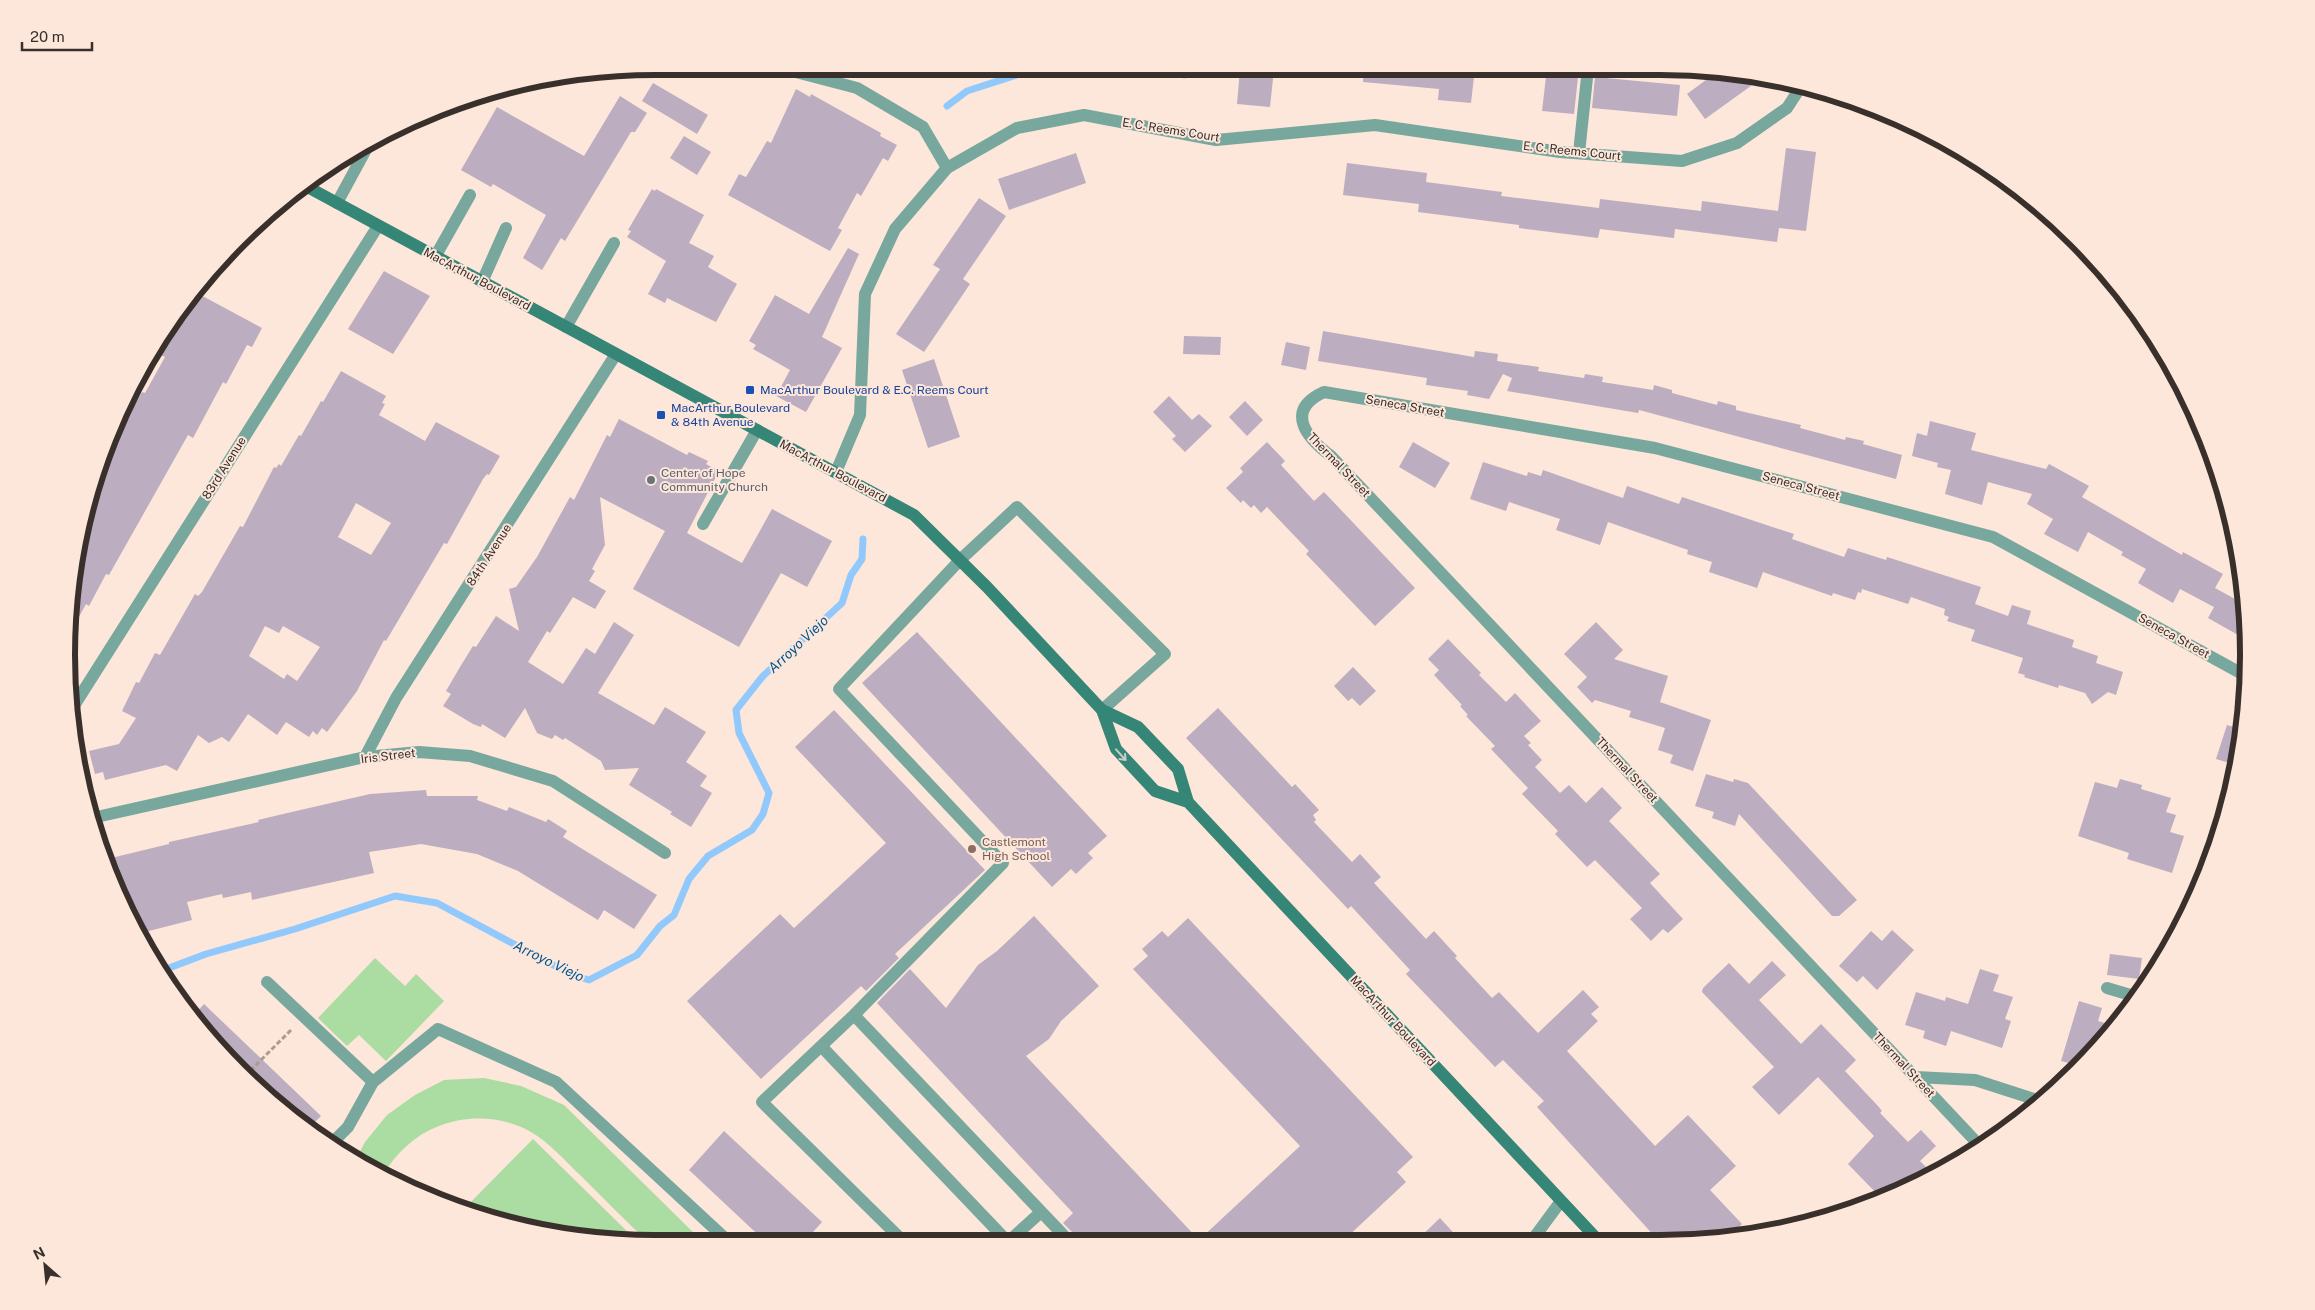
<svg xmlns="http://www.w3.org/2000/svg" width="2315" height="1310" viewBox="0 0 2315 1310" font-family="'Public Sans',sans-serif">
  <rect width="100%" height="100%" fill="#fde6da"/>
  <path fill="#abdca1" d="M 375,958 L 405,986 L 416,974 L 444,1001 L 386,1061 L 359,1035 L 347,1046 L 318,1018 Z
    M 484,1078 L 521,1086 L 564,1105 L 703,1242 L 648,1242 C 625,1220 603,1198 580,1175 C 562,1158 545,1137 521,1127 C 495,1116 465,1116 439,1126 C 415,1135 396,1153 383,1175 L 355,1161 L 365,1142 L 387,1115 L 415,1095 L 444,1080 Z
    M 533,1139 L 638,1242 L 617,1243 L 462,1211 Z"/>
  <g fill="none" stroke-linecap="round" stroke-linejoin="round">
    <path stroke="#91c9fd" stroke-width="7" d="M 1170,69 L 1184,75 L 1207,69
      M 947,106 L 967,91 L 1032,70
      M 161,971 L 206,954 L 295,929 L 395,896 L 437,903 L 572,975 L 589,980 L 637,955 L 660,926 L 674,915 L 689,879 L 708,856 L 752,830 L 763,814 L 769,793 L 739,733 L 736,710 L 763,676 L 842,603 L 851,575 L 862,559 L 863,539"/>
  </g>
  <path fill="#bcaec0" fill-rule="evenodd" d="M 1475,68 L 1471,103 L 1438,100 L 1439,89 L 1363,82 L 1364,69 Z
    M 1547,68 L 1579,68 L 1574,114 L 1542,111 Z
    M 1240,69 L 1274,69 L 1270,107 L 1237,104 Z
    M 1718,71 L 1762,78 L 1705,119 L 1687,94 Z
    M 1595,77 L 1680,85 L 1677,116 L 1592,108 Z
    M 653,83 L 708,115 L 697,134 L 642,101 Z
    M 796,89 L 810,97 L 811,94 L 881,133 L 880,136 L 897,145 L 888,161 L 883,158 L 861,196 L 857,193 L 838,228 L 842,230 L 830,251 L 728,195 L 739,174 L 746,177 L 767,141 L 771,143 Z
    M 620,96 L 647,113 L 635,132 L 631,132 L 565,241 L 561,238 L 542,270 L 523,258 L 546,215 L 493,184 L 491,187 L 461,170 L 497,107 L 584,156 Z
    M 684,136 L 711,152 L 697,175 L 670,158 Z
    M 1786,148 L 1816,152 L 1806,231 L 1779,228 L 1777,242 L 1675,229 L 1674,238 L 1600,229 L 1598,238 L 1519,228 L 1519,225 L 1418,212 L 1419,204 L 1343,195 L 1347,163 L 1427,173 L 1426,182 L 1502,192 L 1501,196 L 1599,208 L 1600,199 L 1701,211 L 1702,201 L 1778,211 Z
    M 1076,153 L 1086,183 L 1009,210 L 998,179 Z
    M 652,189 L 655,191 L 656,189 L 704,215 L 689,243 L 714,256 L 708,267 L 737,284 L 716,322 L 667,298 L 665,303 L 648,294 L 666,261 L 627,237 L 631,231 L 628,230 Z
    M 979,198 L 1006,216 L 963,279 L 970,284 L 924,352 L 896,334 L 940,269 L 933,265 Z
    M 848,248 L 859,254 L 822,337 L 842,348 L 806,412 L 776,396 L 790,370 L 753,349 L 756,345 L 749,341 L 775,295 L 809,314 Z
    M 384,271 L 430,296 L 393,354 L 348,329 Z
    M 195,292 L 262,328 L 252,347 L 247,345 L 226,384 L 223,382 L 193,438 L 188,435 L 109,575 L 106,574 L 89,606 L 86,604 L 69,635 L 71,578 L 86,502 L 125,400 L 135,405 L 142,392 L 145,393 L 165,357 L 152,351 L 166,328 Z
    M 1323,331 L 1474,357 L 1475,351 L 1498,354 L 1497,361 L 1539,367 L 1538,371 L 1584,378 L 1585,374 L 1603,377 L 1602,382 L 1653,390 L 1654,385 L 1672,390 L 1672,393 L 1717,405 L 1718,401 L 1736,406 L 1736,410 L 1801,425 L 1800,428 L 1845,440 L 1846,437 L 1864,441 L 1863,444 L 1902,455 L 1896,479 L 1639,410 L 1638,413 L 1507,391 L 1512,378 L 1503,374 L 1489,399 L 1467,395 L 1468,391 L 1426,385 L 1427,378 L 1318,361 Z
    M 1184,336 L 1221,337 L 1220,355 L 1183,354 Z
    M 1286,342 L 1310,347 L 1306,370 L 1281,365 Z
    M 934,359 L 960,437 L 928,448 L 902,370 Z
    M 341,371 L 386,396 L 382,403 L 385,404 L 379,415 L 425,441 L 436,422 L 500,456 L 489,475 L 487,474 L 483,479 L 447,544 L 444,543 L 386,641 L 384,640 L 357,691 L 327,732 L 322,728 L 317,735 L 313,731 L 309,737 L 286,722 L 277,735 L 248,714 L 229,742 L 222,737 L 209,743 L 198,735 L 177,771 L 166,765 L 105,780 L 103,772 L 95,774 L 89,751 L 119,744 L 136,718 L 122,711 L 136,682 L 139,683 L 155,653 L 160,655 L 195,594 L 198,596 L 202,592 L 240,526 L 243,527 L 274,467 L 276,468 L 279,464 L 281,466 L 299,435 L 301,436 L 321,401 L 323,402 ZM 356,503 L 391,523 L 371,555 L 338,537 ZM 265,626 L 279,633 L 283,626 L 320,647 L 297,681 L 287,674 L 284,679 L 249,656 Z
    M 1169,396 L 1192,420 L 1199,414 L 1212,426 L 1185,452 L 1172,439 L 1176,436 L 1153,412 Z
    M 1245,401 L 1263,420 L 1247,436 L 1229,417 Z
    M 619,419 L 687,455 L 689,452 L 708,461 L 706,464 L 719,471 L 687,533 L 742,563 L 772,509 L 832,541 L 807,587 L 781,573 L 739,647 L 633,589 L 665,531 L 600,497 L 605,545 L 592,569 L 595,571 L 589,581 L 606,591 L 595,609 L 573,597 L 550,633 L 547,631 L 528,662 L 563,684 L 586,648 L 595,654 L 614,622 L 634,635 L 598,693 L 654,725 L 665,707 L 706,732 L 686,762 L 707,776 L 700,786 L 712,793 L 691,827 L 670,814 L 672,812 L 629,785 L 639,768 L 605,770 L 601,761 L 565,738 L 563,740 L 555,735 L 552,739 L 537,733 L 525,708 L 505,738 L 482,724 L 481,727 L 473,724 L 443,706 L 451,694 L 446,691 L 460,667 L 473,646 L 476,647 L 496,616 L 519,631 L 509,589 L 516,587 L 537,557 L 570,497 L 574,500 L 607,435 L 610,437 Z
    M 1930,421 L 1976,433 L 1971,450 L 2046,469 L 2049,464 L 2089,486 L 2082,497 L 2182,555 L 2183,552 L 2223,574 L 2215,588 L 2246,605 L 2247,640 L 2208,618 L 2214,607 L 2180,589 L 2173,603 L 2138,583 L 2146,569 L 2121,555 L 2123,552 L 2088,532 L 2078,552 L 2044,534 L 2053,519 L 2027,504 L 2032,494 L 1988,482 L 1982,505 L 1945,494 L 1951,470 L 1937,467 L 1938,463 L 1912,456 L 1917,433 L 1927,436 Z
    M 1267,442 L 1285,461 L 1281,465 L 1314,501 L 1324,492 L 1415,588 L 1375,626 L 1306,554 L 1309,551 L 1267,507 L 1261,513 L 1254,505 L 1251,508 L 1243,500 L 1241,503 L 1226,488 L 1243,472 L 1240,468 Z
    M 1413,442 L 1450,463 L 1435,488 L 1399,467 Z
    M 1483,462 L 1527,476 L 1528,472 L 1541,476 L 1543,470 L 1623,498 L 1627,486 L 1679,504 L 1682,497 L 1794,534 L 1792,539 L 1844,557 L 1848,548 L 1886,560 L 1887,557 L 1981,587 L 1975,604 L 2008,616 L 2012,605 L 2031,611 L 2027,624 L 2074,640 L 2072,647 L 2098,656 L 2096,663 L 2123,672 L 2116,695 L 2108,692 L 2092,704 L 2085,693 L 2059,685 L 2058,688 L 2024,677 L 2025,675 L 2018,673 L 2023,658 L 1971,641 L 1975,630 L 1947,621 L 1949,617 L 1944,615 L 1945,609 L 1911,597 L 1908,604 L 1862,589 L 1861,593 L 1858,592 L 1855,600 L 1833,593 L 1832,596 L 1763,572 L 1757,588 L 1709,572 L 1712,562 L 1687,554 L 1688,550 L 1608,522 L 1600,545 L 1556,530 L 1560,519 L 1509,502 L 1506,511 L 1470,499 Z
    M 1596,622 L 1623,650 L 1614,659 L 1668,676 L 1660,702 L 1711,720 L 1693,771 L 1670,763 L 1673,755 L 1658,750 L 1665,728 L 1629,717 L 1631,711 L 1595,700 L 1592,703 L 1577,687 L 1587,677 L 1564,654 Z
    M 917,632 L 1107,836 L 1088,853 L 1093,858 L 1076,874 L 1071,869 L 1052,887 L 862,683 Z
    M 1448,639 L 1481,673 L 1479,675 L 1506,702 L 1515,693 L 1541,721 L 1524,736 L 1531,743 L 1528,745 L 1542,760 L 1535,767 L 1560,793 L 1569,785 L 1586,803 L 1602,787 L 1622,808 L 1609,821 L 1660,874 L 1650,883 L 1683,919 L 1668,933 L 1663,929 L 1651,941 L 1630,919 L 1642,908 L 1595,860 L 1587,867 L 1555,834 L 1558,831 L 1522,794 L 1528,788 L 1491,749 L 1495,746 L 1466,716 L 1468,715 L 1460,706 L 1462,705 L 1434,675 L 1439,670 L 1428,659 Z
    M 1353,667 L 1376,691 L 1360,706 L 1352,698 L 1348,701 L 1334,686 Z
    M 1218,708 L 1292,787 L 1295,784 L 1319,810 L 1313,815 L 1316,820 L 1314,822 L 1352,862 L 1360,854 L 1381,877 L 1374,883 L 1426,939 L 1434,931 L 1457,956 L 1455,958 L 1492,998 L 1499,992 L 1538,1033 L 1583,990 L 1599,1007 L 1591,1014 L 1598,1021 L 1567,1051 L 1655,1146 L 1688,1115 L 1736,1166 L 1710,1190 L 1742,1224 L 1727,1239 L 1657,1239 L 1537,1107 L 1544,1101 L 1503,1060 L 1495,1067 L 1406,974 L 1410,970 L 1351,906 L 1348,909 L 1186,738 Z
    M 834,710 L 985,870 L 895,954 L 899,958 L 866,991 L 861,986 L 761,1079 L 687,1001 L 780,914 L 794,928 L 886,843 L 795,747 Z
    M 2227,725 L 2244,730 L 2236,765 L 2216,759 Z
    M 1706,774 L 1733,782 L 1734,779 L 1748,783 L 1857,900 L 1839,916 L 1832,916 L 1739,814 L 1735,826 L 1712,818 L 1714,812 L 1695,806 Z
    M 2120,779 L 2142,785 L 2141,789 L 2171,798 L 2166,812 L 2176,815 L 2170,832 L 2184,836 L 2172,873 L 2127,859 L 2129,853 L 2078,836 L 2095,782 L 2117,788 Z
    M 426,790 L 427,796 L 478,796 L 477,800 L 507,811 L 509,807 L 546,822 L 548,819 L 567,831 L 563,837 L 657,895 L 634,929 L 604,910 L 598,920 L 518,871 L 477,854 L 421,844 L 369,852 L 374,873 L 252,900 L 251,892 L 223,898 L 222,894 L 187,902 L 192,920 L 141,933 L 138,918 L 131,920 L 111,880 L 106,863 L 107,859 L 169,844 L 169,842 L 259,822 L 258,820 L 283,814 L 370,794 Z
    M 1034,916 L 1099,986 L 1061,1021 L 1049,1039 L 1026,1056 L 1199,1240 L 1300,1146 L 1133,969 L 1148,956 L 1142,949 L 1162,931 L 1168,937 L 1188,918 L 1413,1157 L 1397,1172 L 1406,1182 L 1344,1240 L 1077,1241 L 1075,1235 L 1063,1223 L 1073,1213 L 877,1003 L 910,969 L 946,1008 L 978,965 L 997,951 Z
    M 1892,930 L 1914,950 L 1877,990 L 1863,976 L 1857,982 L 1839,966 L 1871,931 L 1882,941 Z
    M 2110,954 L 2142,958 L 2139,979 L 2107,975 Z
    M 1772,961 L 1786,975 L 1759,1000 L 1801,1044 L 1821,1024 L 1856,1060 L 1845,1071 L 1878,1106 L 1882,1111 L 1880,1113 L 1908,1142 L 1921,1130 L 1936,1146 L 1920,1161 L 1931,1172 L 1880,1197 L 1848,1164 L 1874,1136 L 1818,1077 L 1779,1115 L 1752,1087 L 1774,1067 L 1702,992 L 1703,988 L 1729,963 L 1749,984 Z
    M 1980,969 L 1999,975 L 1993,991 L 2013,997 L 2005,1019 L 2011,1021 L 2002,1048 L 1951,1031 L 1946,1046 L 1923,1038 L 1925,1031 L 1905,1025 L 1916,992 L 1945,1001 L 1946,997 L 1968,1004 Z
    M 2079,1001 L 2102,1008 L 2098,1021 L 2112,1025 L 2080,1066 L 2061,1061 Z
    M 204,1004 L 321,1116 L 309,1128 L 267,1098 L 212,1043 L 193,1016 Z
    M 724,1131 L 822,1222 L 804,1242 L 766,1242 L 689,1170 Z
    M 1440,1218 L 1460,1240 L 1417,1240 Z
    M 1051,1234 L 1058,1241 L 1043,1241 Z"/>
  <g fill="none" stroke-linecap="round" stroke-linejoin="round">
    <path stroke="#ad9b93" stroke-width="3" stroke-dasharray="5 2.5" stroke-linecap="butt" d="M 245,1076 L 292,1029"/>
    <path stroke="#77a79d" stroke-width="12" d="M 792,71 L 857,88 L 923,127 L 947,168
      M 1579,153 L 1588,68
      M 337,203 L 369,144
      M 435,257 L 470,195
      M 482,282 L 506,228
      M 566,327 L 614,243
      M 703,524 L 757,430
      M 267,982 L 373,1082 L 438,1029 L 556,1082 L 729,1242
      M 2107,988 L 2134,996
      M 854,1015 L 762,1102 L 904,1242
      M 821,1046 L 1007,1241
      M 331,1144 L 348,1127 L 373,1082
      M 1533,1239 L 1561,1201
      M 1009,1241 L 1041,1212
      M 1069,1241 L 854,1015 L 1003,863 L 839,689 L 960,560 L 1017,507 L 1165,654 L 1102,710"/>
    <path stroke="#77a79d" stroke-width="12" d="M 836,472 L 860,415 L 865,294 L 895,229 L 947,168 L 1017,128 L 1084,115 L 1216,140 L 1375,125 L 1560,152 L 1682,161 L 1737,143 L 1787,108 L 1802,85
      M 70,712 L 378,226
      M 365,757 L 396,698 L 616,354
      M 92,818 L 365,757 L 419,752 L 470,756 L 553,781 L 665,853
      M 1916,1077 L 1975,1080 L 2040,1101
      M 1981,1147 L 1331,456 C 1305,437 1285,410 1324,392 L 1655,448 L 1993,537 L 2246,676"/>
    <path stroke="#368678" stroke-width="12" d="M 302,184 L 914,515 L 987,587 L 1102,710 L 1138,727 L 1178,769 L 1188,802 L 1597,1239
      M 1102,710 L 1116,749 L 1155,791 L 1188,802"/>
  </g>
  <defs><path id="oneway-shaft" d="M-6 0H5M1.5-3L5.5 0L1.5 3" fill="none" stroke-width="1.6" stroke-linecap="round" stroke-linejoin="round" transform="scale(1.25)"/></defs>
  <use stroke="#cbcec2" href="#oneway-shaft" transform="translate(1121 755) rotate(48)"/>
  <g fill="#1a4fb4" stroke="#fde6da" stroke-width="2">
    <rect x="745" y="385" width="10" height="10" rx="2.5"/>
    <rect x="656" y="410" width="10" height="10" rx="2.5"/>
  </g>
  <circle fill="#6b7280" stroke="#fde6da" stroke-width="2" cx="651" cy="480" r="5"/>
  <circle fill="#8d6e63" stroke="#fde6da" stroke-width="2" cx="972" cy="849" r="5"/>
  <g text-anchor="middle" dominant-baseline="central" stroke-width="4" stroke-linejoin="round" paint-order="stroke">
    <g font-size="12" fill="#39302c" stroke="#fde6da">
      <text transform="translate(1171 130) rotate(9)">E. C. Reems Court</text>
      <text transform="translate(1572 151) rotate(6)">E. C. Reems Court</text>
      <text transform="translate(477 279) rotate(28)">MacArthur Boulevard</text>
      <text transform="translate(1405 406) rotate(10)">Seneca Street</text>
      <text transform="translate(1339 465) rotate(46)">Thermal Street</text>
      <text transform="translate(224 468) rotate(-58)">83rd Avenue</text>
      <text transform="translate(833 471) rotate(28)">MacArthur Boulevard</text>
      <text transform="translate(1801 486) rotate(15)">Seneca Street</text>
      <text transform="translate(489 555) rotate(-57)">84th Avenue</text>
      <text transform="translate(2174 636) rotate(29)">Seneca Street</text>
      <text transform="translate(388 756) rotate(-7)">Iris Street</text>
      <text transform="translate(1627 770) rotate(47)">Thermal Street</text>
      <text transform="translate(1393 1021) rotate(47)">MacArthur Boulevard</text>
      <text transform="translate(1904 1065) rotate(47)">Thermal Street</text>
    </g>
    <g font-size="12" fill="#164399" stroke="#fde6da" text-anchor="start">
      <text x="760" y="390">MacArthur Boulevard &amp; E.C. Reems Court</text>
      <text x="671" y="408">MacArthur Boulevard<tspan x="671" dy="14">&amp; 84th Avenue</tspan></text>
    </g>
    <g font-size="12" fill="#5b616d" stroke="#fde6da" text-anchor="start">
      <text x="661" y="473">Center of Hope<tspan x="661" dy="14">Community Church</tspan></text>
    </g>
    <g font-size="12" fill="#785e54" stroke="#fde6da" text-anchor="start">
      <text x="982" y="842">Castlemont<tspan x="982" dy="14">High School</tspan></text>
    </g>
    <g font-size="14" font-style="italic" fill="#005690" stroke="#fde6da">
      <text transform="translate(798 644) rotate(-43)">Arroyo Viejo</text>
      <text transform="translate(549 961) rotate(26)">Arroyo Viejo</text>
    </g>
  </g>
  <path d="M0 0H2315V1310H0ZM655 75H1660A580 580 0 0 1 2240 655V655A580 580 0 0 1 1660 1235H655A580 580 0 0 1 75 655V655A580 580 0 0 1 655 75Z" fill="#fde6da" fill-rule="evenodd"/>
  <path fill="none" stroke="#39302c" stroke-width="6" d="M655 75H1660A580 580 0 0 1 2240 655V655A580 580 0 0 1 1660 1235H655A580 580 0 0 1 75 655V655A580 580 0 0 1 655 75Z"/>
  <g transform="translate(45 1265) rotate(333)" stroke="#fde6da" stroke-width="4" paint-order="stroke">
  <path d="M0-4L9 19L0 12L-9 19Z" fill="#39302c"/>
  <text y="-8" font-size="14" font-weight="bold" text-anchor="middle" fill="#39302c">N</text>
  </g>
  <path d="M22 42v8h70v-8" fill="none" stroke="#39302c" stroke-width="2.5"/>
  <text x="30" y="42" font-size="15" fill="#39302c" stroke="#fde6da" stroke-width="4" paint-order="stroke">20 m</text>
</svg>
